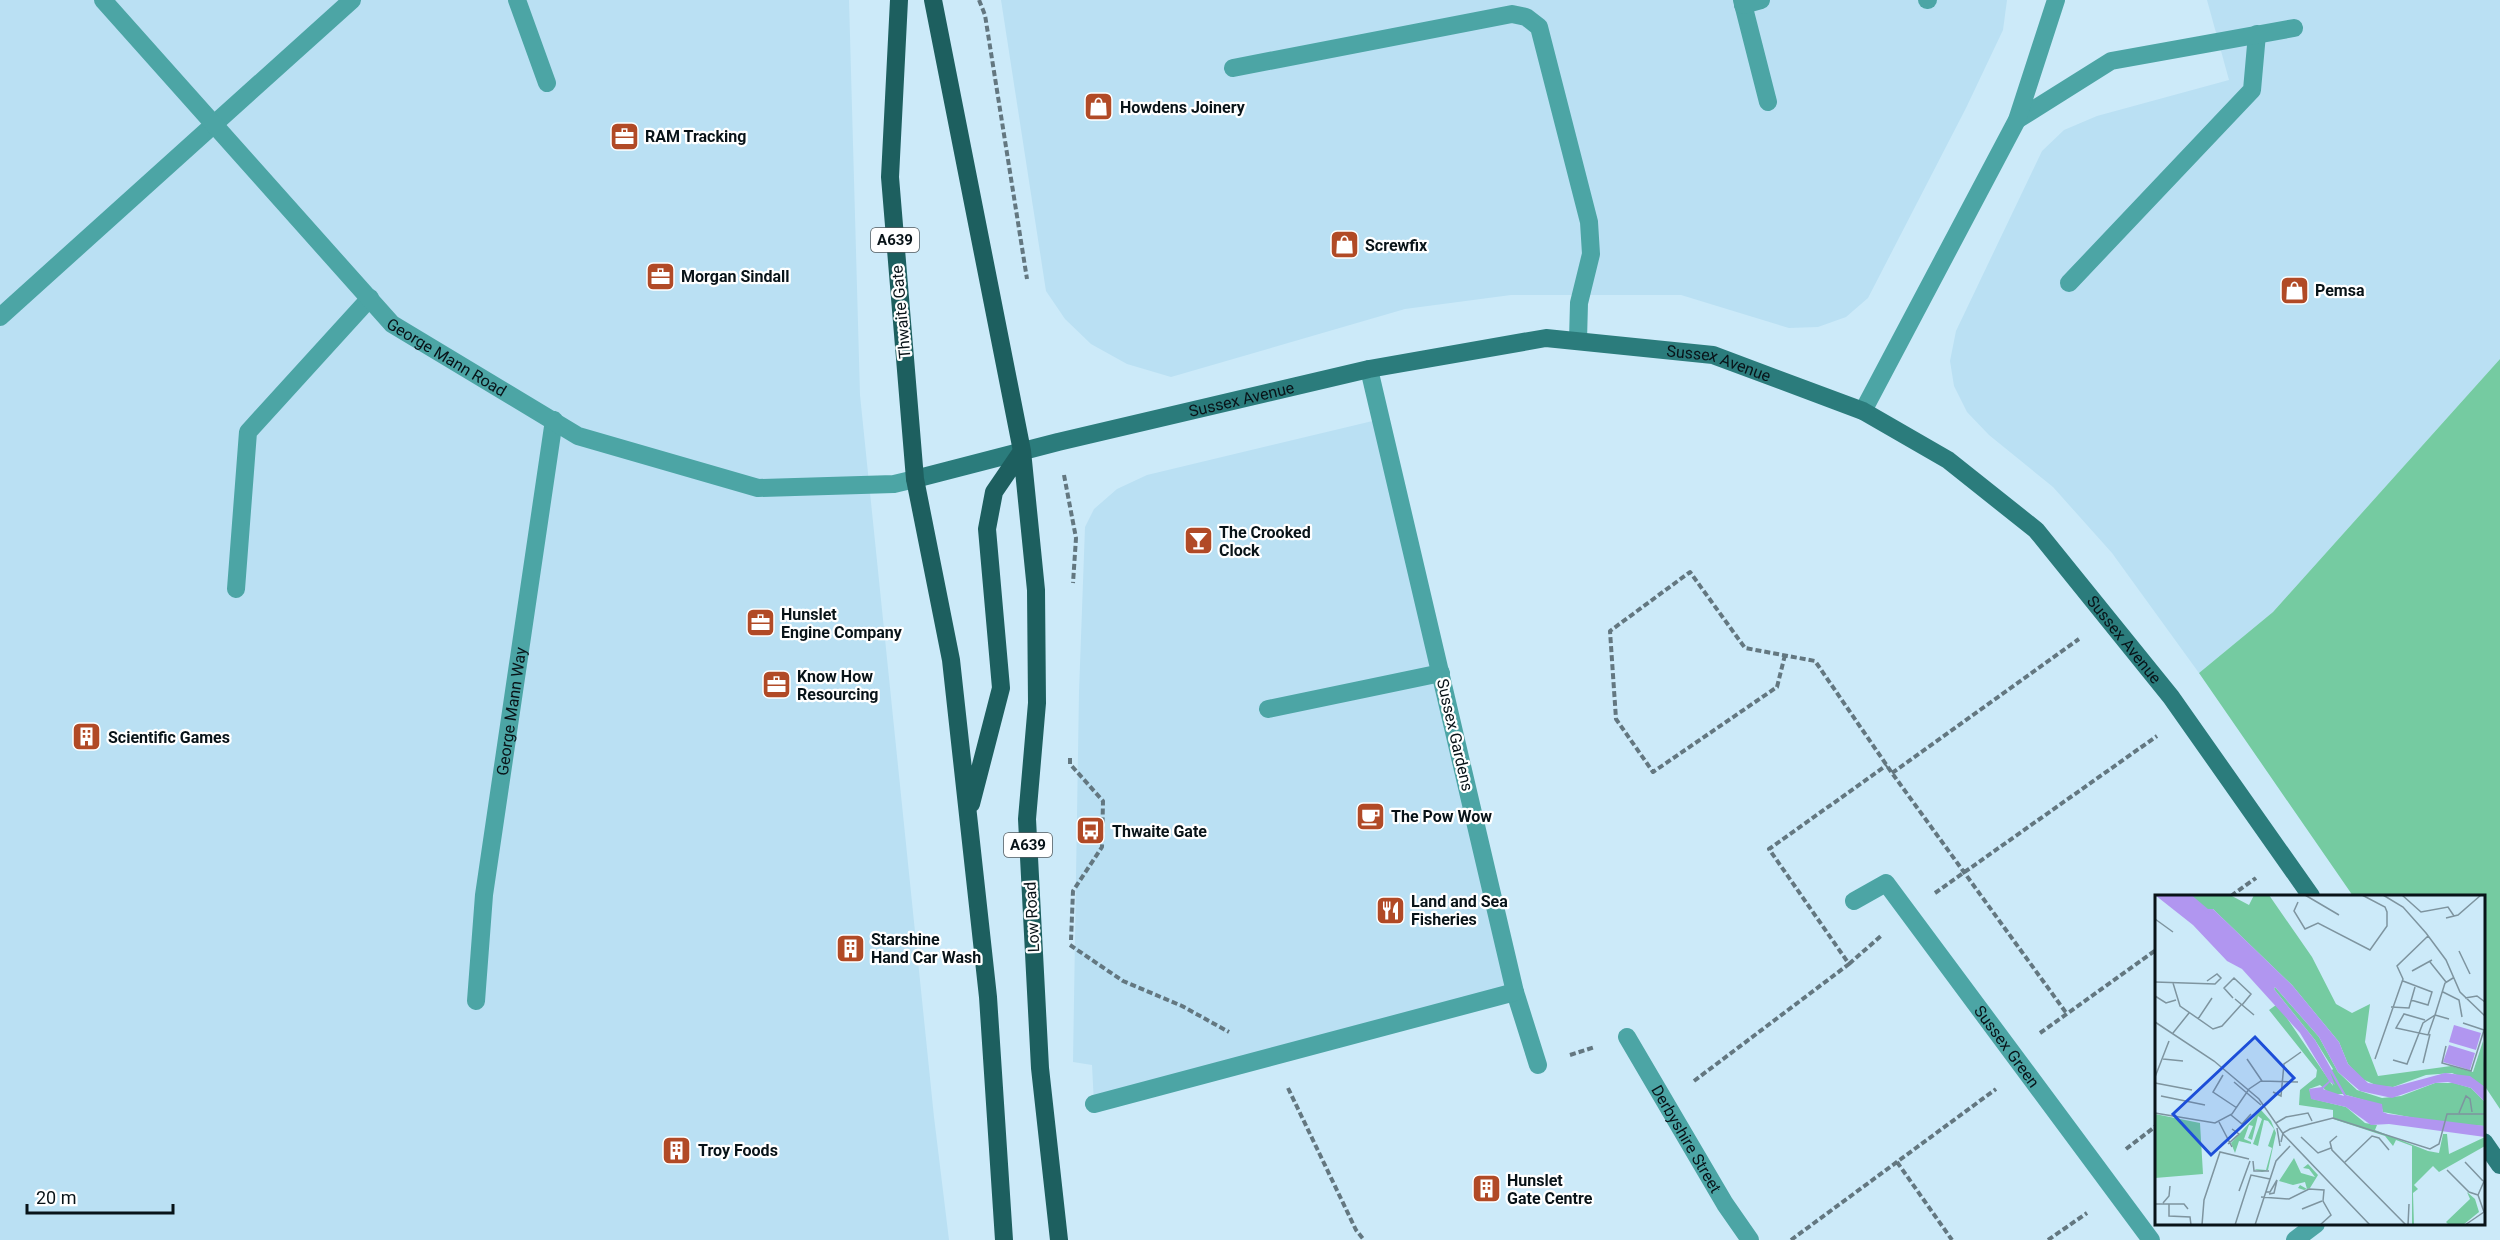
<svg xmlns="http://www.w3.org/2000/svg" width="2500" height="1240" viewBox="0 0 2500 1240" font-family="Roboto,sans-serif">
  <rect width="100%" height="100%" fill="#cceaf9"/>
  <path fill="#bae0f3" d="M 0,0 L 849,0 L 860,395 L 934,1117 L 949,1240 L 0,1240 Z
    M 1001,0 L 2007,0 L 2003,30 L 1966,108 L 1868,298 L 1846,317 L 1818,327 L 1789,328 L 1681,295 L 1511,295 L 1405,309 L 1171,377 L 1127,364 L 1091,344 L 1065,319 L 1046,291 Z
    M 2207,0 L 2500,0 L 2500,359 L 2273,612 L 2199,673 L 2112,553 L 2053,487 L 1989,435 L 1967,412 L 1954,386 L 1950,361 L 1956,331 L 2042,151 L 2064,130 L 2097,116 L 2229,80 Z
    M 1381,419 L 1515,992 L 1094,1104 L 1092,1065 L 1073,1062 L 1079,692 L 1085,527 L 1094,509 L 1117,489 L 1147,475 Z"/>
  <path fill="#75cba1" d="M 2500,359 L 2500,1109 L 2484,1085 L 2484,896 L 2353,896 L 2199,673 L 2273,612 Z"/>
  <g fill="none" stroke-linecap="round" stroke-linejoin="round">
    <path stroke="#637780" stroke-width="4" stroke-dasharray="6 3" stroke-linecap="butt" d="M 979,0 L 985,15 L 1027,279
      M 1064,475 L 1076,538 L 1073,583
      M 1785,655 L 1777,687 L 1653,772 L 1616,719 L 1610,631 L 1690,572 L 1745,648 L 1815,661 L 1892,773 L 2067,1014
      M 1070,758 L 1070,764 L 1103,801 L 1102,847 L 1073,891 L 1071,940
      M 1892,773 L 2079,639
      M 1935,893 L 2157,736
      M 2231,896 L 2256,878
      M 1070,945 L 1123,981 L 1182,1006 L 1229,1032
      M 1849,964 L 1882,935
      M 2040,1033 L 2156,950
      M 1570,1055 L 1595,1047
      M 1694,1081 L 1849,964 L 1769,849 L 1887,765
      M 1288,1088 L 1356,1230 L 1364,1240
      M 2126,1149 L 2156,1126
      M 1897,1162 L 1952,1240
      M 1791,1240 L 1996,1089
      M 2048,1240 L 2087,1213"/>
    <g stroke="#4ca5a5" stroke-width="18">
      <path d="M 517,0 L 547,83"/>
      <path d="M 1742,0 L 1768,102"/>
      <path d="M 1927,0 L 1928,0"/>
      <path d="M 1743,5 L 1761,0"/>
      <path d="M 1233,68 L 1512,14 L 1526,17 L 1539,27 L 1589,222 L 1591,254 L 1579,303 L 1578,340"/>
      <path d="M 2069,283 L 2252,90 L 2257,34"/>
      <path d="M 0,317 L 352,0"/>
      <path d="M 236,589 L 248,432 L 370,298"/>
      <path d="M 1268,709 L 1441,673"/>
      <path d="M 1515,992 L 1538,1065"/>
      <path id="s1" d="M 476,1001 L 484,895 L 554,420"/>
    </g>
    <g stroke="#4ca5a5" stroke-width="18">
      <path id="s2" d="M 103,0 L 392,324 L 578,436 L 758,488 L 894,484 L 915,479"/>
      <path d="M 2017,120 L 2111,61 L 2294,28"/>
      <path d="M 1863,411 L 2017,120 L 2056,0"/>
      <path id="s3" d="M 1854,901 L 1886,883 L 2151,1240"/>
      <path id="s4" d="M 1627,1037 L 1725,1204 L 1750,1240"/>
      <path d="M 1094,1104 L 1515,992 L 1369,369"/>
      <path d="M 2295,1240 L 2316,1224"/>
    </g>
    <g stroke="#2b7c7c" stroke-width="18">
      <path id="s5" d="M 915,479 L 1058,442 L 1369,369 L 1546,338 L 1713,355 L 1863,411 L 1948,460 L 2036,530 L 2171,697 L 2311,896"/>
      <path d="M 2484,1142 L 2500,1165"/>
    </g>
    <path stroke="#1d5f5f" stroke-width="18" d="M 899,0 L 890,177 L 915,479 L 951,660 L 988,997 L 1004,1240
      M 933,0 L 1022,451 L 1036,590 L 1037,703 L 1027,819 L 1040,1068 L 1059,1240
      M 971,804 L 1001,688 L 987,529 L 994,492 L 1022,451"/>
  </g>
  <defs>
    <symbol id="shop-square" viewBox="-11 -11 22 22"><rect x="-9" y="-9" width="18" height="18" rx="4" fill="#b14a26" stroke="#fff"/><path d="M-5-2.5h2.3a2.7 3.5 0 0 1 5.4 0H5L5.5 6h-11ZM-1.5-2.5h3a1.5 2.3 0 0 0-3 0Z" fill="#fff"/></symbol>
    <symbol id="office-square" viewBox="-11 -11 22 22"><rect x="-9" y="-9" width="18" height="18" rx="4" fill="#b14a26" stroke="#fff"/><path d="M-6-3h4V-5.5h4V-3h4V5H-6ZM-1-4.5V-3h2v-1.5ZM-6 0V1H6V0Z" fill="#fff"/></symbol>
    <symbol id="bar-square" viewBox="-11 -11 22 22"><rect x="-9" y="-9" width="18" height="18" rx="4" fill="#b14a26" stroke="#fff"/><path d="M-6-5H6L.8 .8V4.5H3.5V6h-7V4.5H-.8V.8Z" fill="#fff"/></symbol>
    <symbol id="building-square" viewBox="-11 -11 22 22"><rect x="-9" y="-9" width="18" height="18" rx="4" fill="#b14a26" stroke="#fff"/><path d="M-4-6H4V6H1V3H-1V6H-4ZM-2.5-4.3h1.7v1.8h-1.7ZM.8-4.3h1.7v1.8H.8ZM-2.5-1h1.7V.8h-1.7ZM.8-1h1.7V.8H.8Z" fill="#fff"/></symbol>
    <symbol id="cafe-square" viewBox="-11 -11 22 22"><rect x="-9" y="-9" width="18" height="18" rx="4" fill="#b14a26" stroke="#fff"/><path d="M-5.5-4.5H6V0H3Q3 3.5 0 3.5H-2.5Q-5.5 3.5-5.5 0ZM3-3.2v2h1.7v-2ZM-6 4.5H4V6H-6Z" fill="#fff"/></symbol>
    <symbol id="bus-square" viewBox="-11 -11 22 22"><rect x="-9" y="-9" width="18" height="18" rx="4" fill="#b14a26" stroke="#fff"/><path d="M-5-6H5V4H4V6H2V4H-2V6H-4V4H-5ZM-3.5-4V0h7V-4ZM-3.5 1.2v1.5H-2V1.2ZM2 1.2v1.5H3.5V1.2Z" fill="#fff"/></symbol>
    <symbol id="restaurant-square" viewBox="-11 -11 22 22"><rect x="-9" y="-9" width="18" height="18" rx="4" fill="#b14a26" stroke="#fff"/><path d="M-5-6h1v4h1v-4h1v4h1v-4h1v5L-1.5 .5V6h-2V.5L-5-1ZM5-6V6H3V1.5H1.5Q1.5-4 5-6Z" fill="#fff"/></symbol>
  </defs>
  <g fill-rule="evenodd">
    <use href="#shop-square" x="1082" y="90" width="33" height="33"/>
    <use href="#office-square" x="608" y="120" width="33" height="33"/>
    <use href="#shop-square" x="1328" y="228" width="33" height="33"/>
    <use href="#office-square" x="644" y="260" width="33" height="33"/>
    <use href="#shop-square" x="2278" y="274" width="33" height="33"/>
    <use href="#bar-square" x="1182" y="524" width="33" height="33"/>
    <use href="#office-square" x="744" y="606" width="33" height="33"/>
    <use href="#office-square" x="760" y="668" width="33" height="33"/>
    <use href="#building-square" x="70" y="720" width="33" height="33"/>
    <use href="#cafe-square" x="1354" y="800" width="33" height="33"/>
    <use href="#bus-square" x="1074" y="814" width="33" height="33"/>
    <use href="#restaurant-square" x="1374" y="894" width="33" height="33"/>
    <use href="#building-square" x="834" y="932" width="33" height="33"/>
    <use href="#building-square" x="660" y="1134" width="33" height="33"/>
    <use href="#building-square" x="1470" y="1172" width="33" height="33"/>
  </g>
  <g text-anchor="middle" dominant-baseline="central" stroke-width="4.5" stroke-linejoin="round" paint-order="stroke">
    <g fill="#fff" stroke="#525a5d" stroke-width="1.5">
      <rect x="871" y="228" width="48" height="24" rx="4.5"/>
      <rect x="1004" y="833" width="48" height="24" rx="4.5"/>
    </g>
    <g font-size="15" font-weight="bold" fill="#081318">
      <text x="895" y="240">A639</text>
      <text x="1028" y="845">A639</text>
    </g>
    <g font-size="16" font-weight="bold" fill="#081318" stroke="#fff" text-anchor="start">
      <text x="1120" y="107">Howdens Joinery</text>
      <text x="645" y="136">RAM Tracking</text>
      <text x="1365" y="245">Screwfix</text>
      <text x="681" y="276">Morgan Sindall</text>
      <text x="2315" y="290">Pemsa</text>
      <text x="1219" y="532">The Crooked<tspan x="1219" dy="18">Clock</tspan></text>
      <text x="781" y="614">Hunslet<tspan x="781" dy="18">Engine Company</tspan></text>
      <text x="797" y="676">Know How<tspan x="797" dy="18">Resourcing</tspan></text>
      <text x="108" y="737">Scientific Games</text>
      <text x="1391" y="816">The Pow Wow</text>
      <text x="1112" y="831">Thwaite Gate</text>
      <text x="1411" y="901">Land and Sea<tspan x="1411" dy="18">Fisheries</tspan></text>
      <text x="871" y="939">Starshine<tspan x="871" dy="18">Hand Car Wash</tspan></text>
      <text x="698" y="1150">Troy Foods</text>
      <text x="1507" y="1180">Hunslet<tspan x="1507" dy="18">Gate Centre</tspan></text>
    </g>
    <g font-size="16" fill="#081318" stroke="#fff">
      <text transform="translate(901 312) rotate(-95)">Thwaite Gate</text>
      <text stroke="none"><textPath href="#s2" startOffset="498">George Mann Road</textPath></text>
      <text stroke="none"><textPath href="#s5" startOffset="822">Sussex Avenue</textPath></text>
      <text stroke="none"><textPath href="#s5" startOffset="336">Sussex Avenue</textPath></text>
      <text stroke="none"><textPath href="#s5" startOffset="1326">Sussex Avenue</textPath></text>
      <text stroke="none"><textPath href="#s1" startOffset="292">George Mann Way</textPath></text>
      <text transform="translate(1455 735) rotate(77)">Sussex Gardens</text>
      <text transform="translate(1032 917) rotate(-93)">Low Road</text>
      <text stroke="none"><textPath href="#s3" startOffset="240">Sussex Green</textPath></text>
      <text stroke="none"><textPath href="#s4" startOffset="118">Derbyshire Street</textPath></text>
    </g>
  </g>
  <g transform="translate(2155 895)">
    <rect width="330" height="330" fill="#cceaf9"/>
    <path d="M 34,0 L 75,0 L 94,10 L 99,0 L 114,0 L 157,62 L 181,109 L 197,118 L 215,109 L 210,147 L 223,181 L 296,171 L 318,177 L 328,146 L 330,192 L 297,178 L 271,180 L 238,192 L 223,191 L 207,184 L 193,169 L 184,147 L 137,90 L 58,14 L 50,15 ZM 120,92 L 164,142 L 183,177 L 202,195 L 227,203 L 246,201 L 280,188 L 299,188 L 316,193 L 330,207 L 330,231 L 291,229 L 228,217 L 226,210 L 188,199 L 175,199 L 165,190 L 154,194 L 158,204 L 191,212 L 210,228 L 222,230 L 220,235 L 273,256 L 284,258 L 288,239 L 292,239 L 294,259 L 330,242 L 330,251 L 284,277 L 278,271 L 259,290 L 263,294 L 258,298 L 259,330 L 257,330 L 257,251 L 241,245 L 238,251 L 230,241 L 178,224 L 178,215 L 144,210 L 145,195 L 161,182 L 162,175 L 114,115 L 121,110 L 125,113 L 178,191 L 174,178 L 178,174 L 160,145 L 119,94 ZM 106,215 L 116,226 L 121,238 L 113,275 L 107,277 L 99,274 L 111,275 L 117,253 L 113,251 L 119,234 L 113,226 L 109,225 L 103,251 L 98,249 L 107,224 L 103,221 L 97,245 L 93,243 L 98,231 L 94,230 L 89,244 L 96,247 L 96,249 L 84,246 L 80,258 L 76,248 ZM 0,219 L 45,228 L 48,279 L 0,283 ZM 139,263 L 146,278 L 160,282 L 154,274 L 148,273 L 153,269 L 163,280 L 155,293 L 149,295 L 143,293 L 145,290 L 152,294 L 150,287 L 138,290 L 124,286 ZM 312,297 L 320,304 L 324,317 L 308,330 L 294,330 L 291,327 L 315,304 Z" fill="#75cba1"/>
    <path d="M 0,0 L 34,0 L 50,14 L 58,14 L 137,90 L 184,147 L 193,169 L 213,188 L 238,192 L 290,178 L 315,181 L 330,192 L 330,207 L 316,193 L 293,187 L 280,188 L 237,203 L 205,196 L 183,177 L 164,142 L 120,92 L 119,94 L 160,145 L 191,200 L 227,209 L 228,217 L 233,219 L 330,231 L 330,242 L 234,229 L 216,230 L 191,212 L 156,204 L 154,194 L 167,192 L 174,186 L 145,138 L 87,74 L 72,66 L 38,30 ZM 175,177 L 177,180 L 189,201 L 168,194 L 175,187 L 180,190 ZM 299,130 L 326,138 L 321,155 L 294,147 ZM 294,150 L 320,158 L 315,175 L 288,167 Z" fill="#b196f0" fill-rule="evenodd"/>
    <path fill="none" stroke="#b196f0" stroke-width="3" d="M 34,0 L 54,17"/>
    <path fill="none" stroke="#7e949f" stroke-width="1.5" d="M 150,0 L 184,20M 228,0 L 248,12 L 271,38 L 291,65 L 305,97 L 330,121M 247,0 L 266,17 L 293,12 L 299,21M 143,7 L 139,16 L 150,34 L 163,28 L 215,55 L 232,31 L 232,17 L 230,12 L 207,0M 291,23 L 303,20 L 326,0M 0,24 L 18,37M 304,56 L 315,79M 275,67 L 291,87M 257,76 L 277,65M 248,86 L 277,97 L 273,110 L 256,105M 0,87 L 60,89 L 66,83 L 62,79 L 52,86M 18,88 L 25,111 L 58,134 L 67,131 L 86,110M 288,97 L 304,105 L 307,122M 0,101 L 11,108 L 21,105M 78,103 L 69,93 L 79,83 L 96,99 L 87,110M 310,103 L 322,101 L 330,107M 80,104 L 99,120M 236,112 L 254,113 L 260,92M 43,124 L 57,103M 294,124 L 280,120 L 290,88 L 298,83M 270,125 L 249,119 L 241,133 L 273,140 L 280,120M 0,127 L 59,166 L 104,204 L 129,240 L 215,330M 308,128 L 329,135M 18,138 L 34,118M 291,151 L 287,168 L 316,176 L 329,135M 8,164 L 28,166M 92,164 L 107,186M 220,164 L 248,84 L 242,71 L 273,41M 238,165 L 252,169 L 268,128 L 280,120M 268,168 L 275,139M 68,180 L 58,197 L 82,213M 0,182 L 14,146M 79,187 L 106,210M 0,188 L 37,195M 118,197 L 126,201 L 129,169 L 146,157M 6,201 L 50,210M 0,218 L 60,228 L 77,219 L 94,194 L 106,186 L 143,187M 304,218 L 311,201 L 315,204 L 317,217M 76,220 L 87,229 L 96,219M 64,227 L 77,252M 121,228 L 131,222 L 153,218 L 157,226M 122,233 L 125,251M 182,241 L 175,247 L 177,255 L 251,330M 146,242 L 163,258 L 176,253M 126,247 L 128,238 L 135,234 L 178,223 L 275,254 L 284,249 L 292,219 L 330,219M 73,249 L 84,239 L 77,234M 98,266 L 99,276 L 114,276M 190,267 L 217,241 L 224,243 L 234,255M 310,267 L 328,286M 292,275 L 314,297 L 323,300M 84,296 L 95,266M 111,297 L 115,297 L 122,285 L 119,298 L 114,299M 106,302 L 134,304 L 154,294 L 169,295 L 168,306 L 176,320 L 165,330M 8,308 L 14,301 L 15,291M 0,309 L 29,309 L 33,314M 14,309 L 14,321 L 35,322 L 36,330M 147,314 L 167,306M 329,317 L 323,300 L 330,284M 47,330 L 49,305 L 65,257 L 94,264M 80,330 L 96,280 L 115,284M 100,330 L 121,266 L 135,251M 253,330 L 254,309M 310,330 L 329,317"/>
    <path fill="#1d4ed8" fill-opacity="0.15" stroke="#1d4ed8" stroke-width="3" d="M 100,142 L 139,183 L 56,260 L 18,219 Z"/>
    <rect width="330" height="330" fill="none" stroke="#081318" stroke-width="3"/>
  </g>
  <path d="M27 1204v9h146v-9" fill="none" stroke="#081318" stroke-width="3"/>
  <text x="36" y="1204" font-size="18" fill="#081318" stroke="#ffffff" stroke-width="4.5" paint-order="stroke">20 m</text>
</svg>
